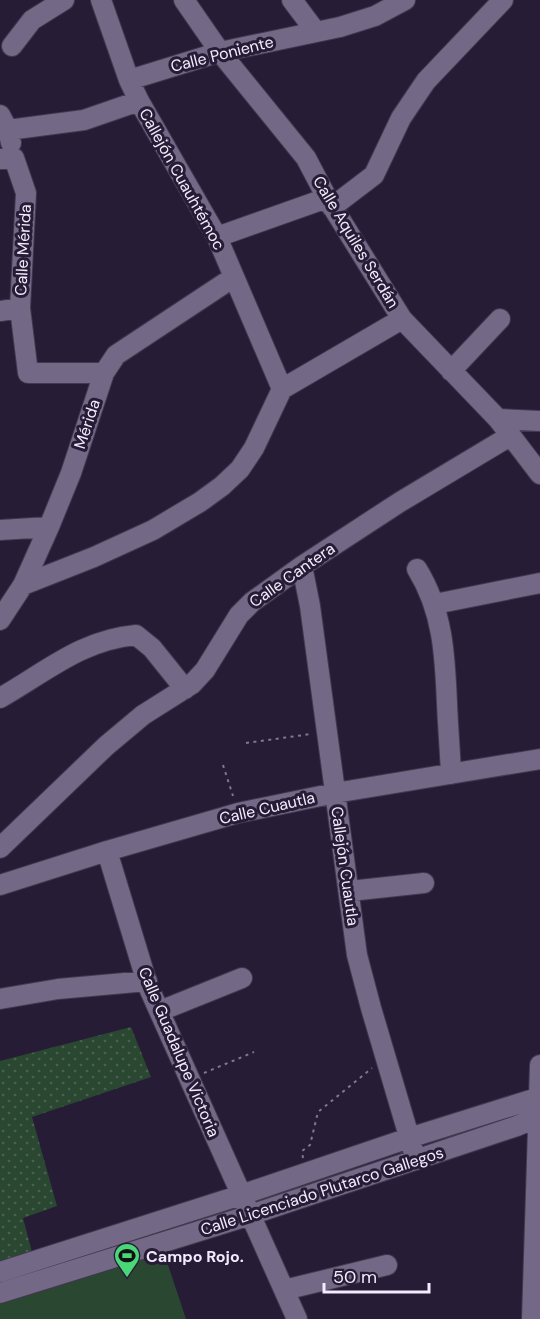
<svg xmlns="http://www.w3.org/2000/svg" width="540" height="1319" viewBox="0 0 540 1319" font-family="'DM Sans',sans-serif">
  <defs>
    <pattern id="park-dots" width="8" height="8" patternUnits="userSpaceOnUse" patternTransform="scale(1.5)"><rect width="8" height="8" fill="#2a4731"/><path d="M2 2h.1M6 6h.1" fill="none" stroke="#496250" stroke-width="1.8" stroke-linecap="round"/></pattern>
  </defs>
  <rect width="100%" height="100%" fill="#261c36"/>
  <path fill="#2a4731" d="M 164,1253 L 186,1319 L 0,1319 L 0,1304 Z"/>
  <path fill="url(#park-dots)" d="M 131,1027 L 151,1077 L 32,1117 L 57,1206 L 23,1218 L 32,1252 L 0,1263 L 0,1061 Z"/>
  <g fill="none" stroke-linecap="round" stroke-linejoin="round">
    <defs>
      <path id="minor" d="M 101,0 L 129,80 L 139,101 L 217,237 L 282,389
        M 184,0 L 220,52 L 306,158 L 327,198 L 402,319 L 498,419 L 540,474
        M 292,0 L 316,32
        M 12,46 L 32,20 L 64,0
        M 129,80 L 220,52 L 340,27 L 375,16 L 405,0
        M 0,115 L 8,130 L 11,143
        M 8,130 L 84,120 L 139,101
        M 0,159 L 14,158 L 26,193 L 20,308 L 28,373 L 104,373
        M 332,207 L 374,175 L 401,118 L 426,81 L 503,0
        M 217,237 L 327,198
        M 0,311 L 20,308
        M 451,371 L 500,319
        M 498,419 L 540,421
        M 0,530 L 49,527
        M 302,566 L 310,606 L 357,955 L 371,1008 L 416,1160
        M 417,569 C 443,611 445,655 447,704 C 448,727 450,751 451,774
        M 23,585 L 94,557 L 153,530 L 200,502 L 222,486 L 240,469 L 254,448 L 282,389 L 402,319
        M 435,604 L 540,583
        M 0,620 L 23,585 L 49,527 L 71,473 L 104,373 L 116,355 L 234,277
        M 0,698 C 46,672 81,640 136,635 L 152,648 L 185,689
        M 0,848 L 106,746 L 143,715 L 192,684 L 205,670 L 239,615 L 252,602 L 302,566 L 400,502 L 510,436
        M 107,851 L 148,986 L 297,1319
        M 0,885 L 107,851 L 238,813 L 335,793 L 540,759
        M 350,891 L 424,883
        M 0,999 L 58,989 L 147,981
        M 160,1011 L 242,978
        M 0,1272 L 241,1195 L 409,1138 L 540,1097
        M 284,1290 L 387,1265
        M 0,1293 L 238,1219 L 517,1126 L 540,1116
        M 532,1319 L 540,1065"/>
    </defs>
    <use href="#minor" stroke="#41394e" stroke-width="22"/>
    <path stroke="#80788e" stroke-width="2" stroke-dasharray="3 4.5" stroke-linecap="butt" d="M 246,743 L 311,734
      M 223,765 L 233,796
      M 204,1073 L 254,1052
      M 303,1158 L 302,1151 L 310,1145 L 318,1112 L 372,1068"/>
    <use href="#minor" stroke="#736886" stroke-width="20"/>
  </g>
  <defs>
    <symbol id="stadium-pin" viewBox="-11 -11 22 30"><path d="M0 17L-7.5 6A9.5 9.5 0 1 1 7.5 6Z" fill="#49d778" stroke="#261c36"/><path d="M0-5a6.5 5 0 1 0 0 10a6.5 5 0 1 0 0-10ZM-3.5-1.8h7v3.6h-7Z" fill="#111"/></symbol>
  </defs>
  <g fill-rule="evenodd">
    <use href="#stadium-pin" x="112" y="1241" width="30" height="40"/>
  </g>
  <g text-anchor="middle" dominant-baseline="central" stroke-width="6" stroke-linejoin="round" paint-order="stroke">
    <g font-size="16" fill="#f2ecfd" stroke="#261c36">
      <text transform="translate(222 54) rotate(-14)">Calle Poniente</text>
      <text transform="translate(182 179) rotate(61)">Callejón Cuauhtémoc</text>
      <text transform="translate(356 242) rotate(59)">Calle Aquiles Serdán</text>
      <text transform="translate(23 250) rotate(-87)">Calle Mérida</text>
      <text transform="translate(87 424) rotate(-72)">Mérida</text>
      <text transform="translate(292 575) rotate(-35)">Calle Cantera</text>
      <text transform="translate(267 808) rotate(-13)">Calle Cuautla</text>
      <text transform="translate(345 866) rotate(82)">Callejón Cuautla</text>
      <text transform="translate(179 1052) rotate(67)">Calle Guadalupe Victoria</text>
      <text transform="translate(322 1191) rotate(-18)">Calle Licenciado Plutarco Gallegos</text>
    </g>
    <g font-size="16" font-weight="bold" fill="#f2ecfd" stroke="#261c36" text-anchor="start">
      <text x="146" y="1256">Campo Rojo.</text>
    </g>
  </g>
  <path d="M324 1283v9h105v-9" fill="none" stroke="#f2ecfd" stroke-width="3"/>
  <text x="333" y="1283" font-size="18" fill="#f2ecfd" stroke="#261c36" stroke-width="4.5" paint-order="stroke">50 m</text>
</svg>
